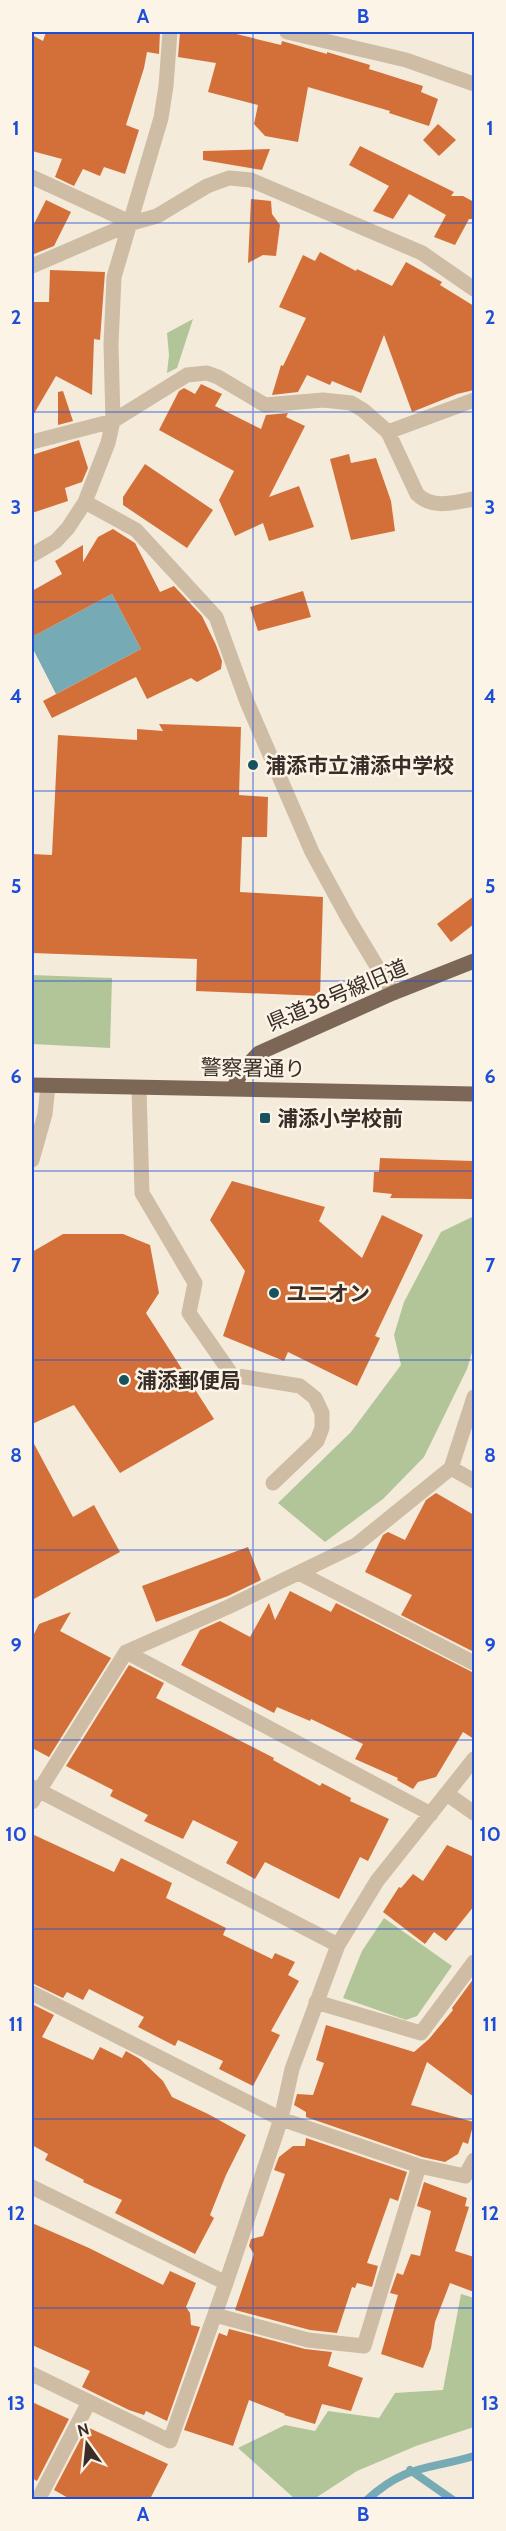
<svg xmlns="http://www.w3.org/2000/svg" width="506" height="2531" viewBox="0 0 506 2531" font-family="Cabin,'Noto Sans JP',sans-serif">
  <rect width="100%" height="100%" fill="#f4ebda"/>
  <path fill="#b1c598" d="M 193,319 L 177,368 L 167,373 L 169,355 L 167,333 Z
    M 32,975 L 112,978 L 110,1048 L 32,1044 Z
    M 474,1216 L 474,1346 L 467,1369 L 424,1457 L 383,1499 L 325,1542 L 278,1503 L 351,1432 L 401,1365 L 394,1335 L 404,1302 L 441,1232 Z
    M 384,1918 L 452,1966 L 417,2016 L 406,2020 L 343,1998 L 362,1951 Z
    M 461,2294 L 474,2298 L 474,2427 L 416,2446 L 357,2471 L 314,2499 L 295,2499 L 238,2448 L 285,2425 L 315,2431 L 328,2411 L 379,2418 L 395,2393 L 443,2390 Z"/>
  <path fill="#76abb5" d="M 112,594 L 141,649 L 56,694 L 32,647 L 32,637 Z"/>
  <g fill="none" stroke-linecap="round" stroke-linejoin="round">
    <path stroke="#76abb5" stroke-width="8" d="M 410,2470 L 453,2500
      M 367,2500 C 406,2464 428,2470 474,2456"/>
  </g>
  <path fill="#d37039" d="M 46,32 L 160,32 L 159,54 L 147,52 L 144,68 L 126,125 L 139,130 L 125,174 L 104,167 L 100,176 L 83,169 L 74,186 L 55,177 L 62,159 L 32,151 L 32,35 L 43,41 Z
    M 180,32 L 228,32 L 281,45 L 282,41 L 327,54 L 327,52 L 370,65 L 369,69 L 423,86 L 421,92 L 438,99 L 429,126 L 389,113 L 390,111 L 308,87 L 298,142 L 265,136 L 254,124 L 258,105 L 208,92 L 216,63 L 178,57 Z
    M 438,124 L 456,140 L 439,156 L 423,140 Z
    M 360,146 L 454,192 L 451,196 L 463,196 L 474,202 L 474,219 L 469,219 L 455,245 L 434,237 L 446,215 L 409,194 L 393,219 L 373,211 L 389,186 L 349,165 Z
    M 270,149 L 262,170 L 203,160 L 203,151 Z
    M 251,199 L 271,201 L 272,214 L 280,225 L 276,256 L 263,255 L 248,263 Z
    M 46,200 L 71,212 L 54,246 L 34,254 L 32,253 L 32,228 Z
    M 320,252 L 356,271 L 357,269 L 392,286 L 406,262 L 442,282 L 440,285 L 474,306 L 474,390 L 457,394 L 412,412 L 384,335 L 361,393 L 332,381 L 330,385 L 307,375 L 298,392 L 272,395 L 281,365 L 283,366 L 306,318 L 279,307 L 303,255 L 315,261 Z
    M 50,270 L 105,272 L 100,340 L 94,339 L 92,395 L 56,376 L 32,417 L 32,302 L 49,302 Z
    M 201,384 L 222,394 L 215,406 L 261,429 L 266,415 L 288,413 L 286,417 L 305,426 L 269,497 L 299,486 L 314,527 L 269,541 L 263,523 L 235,536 L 219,500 L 234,471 L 159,430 L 179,391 L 184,388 L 195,394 Z
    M 63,391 L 73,421 L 58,425 L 58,392 Z
    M 79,440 L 88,468 L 82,482 L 65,488 L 68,501 L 32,513 L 32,455 Z
    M 349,454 L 351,463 L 376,458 L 391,501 L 395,531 L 351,540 L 330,459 Z
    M 145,464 L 213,510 L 187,548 L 123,505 L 123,497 Z
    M 113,529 L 135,543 L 160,592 L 174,586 L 202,616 L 216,645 L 222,661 L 221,669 L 197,682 L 191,678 L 147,699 L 136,677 L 52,718 L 43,701 L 141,649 L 112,594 L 32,637 L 32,591 L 62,574 L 55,561 L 83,545 L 83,562 L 98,537 Z
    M 303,591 L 311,617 L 258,631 L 250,607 Z
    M 159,724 L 241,727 L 239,795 L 268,797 L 267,837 L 242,837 L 240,892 L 323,897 L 320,996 L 196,991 L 197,959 L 32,953 L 32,854 L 52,855 L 58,735 L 137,740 L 137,729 L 163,731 Z
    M 474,896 L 474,924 L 451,942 L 437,924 Z
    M 380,1158 L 473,1161 L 474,1199 L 390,1198 L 392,1194 L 373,1192 L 374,1172 L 379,1172 Z
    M 232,1181 L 325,1207 L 319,1221 L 362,1258 L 382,1215 L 423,1235 L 375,1336 L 380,1338 L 357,1386 L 288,1352 L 284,1361 L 223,1336 L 245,1271 L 210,1220 Z
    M 63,1234 L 123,1234 L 150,1245 L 159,1293 L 146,1313 L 214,1419 L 120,1473 L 74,1405 L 32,1424 L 32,1252 Z
    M 32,1440 L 73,1517 L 94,1505 L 120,1552 L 32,1600 Z
    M 436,1493 L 474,1515 L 474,1652 L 401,1615 L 412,1595 L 365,1572 L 383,1535 L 388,1532 L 405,1540 L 426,1500 Z
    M 248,1547 L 261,1580 L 228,1596 L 156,1622 L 142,1586 Z
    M 290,1591 L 331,1612 L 336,1603 L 474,1673 L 474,1739 L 463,1732 L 436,1777 L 418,1782 L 413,1789 L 397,1780 L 398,1778 L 355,1759 L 363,1744 L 311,1719 L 310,1721 L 277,1707 L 274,1713 L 181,1665 L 200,1630 L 220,1621 L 250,1637 L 269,1603 L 275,1620 Z
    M 71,1612 L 60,1631 L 111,1658 L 49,1757 L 32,1748 L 32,1638 L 39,1624 Z
    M 129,1665 L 164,1683 L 156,1698 L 274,1758 L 273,1760 L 320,1786 L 322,1783 L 351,1798 L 350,1801 L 389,1819 L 368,1861 L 360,1857 L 339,1899 L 265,1862 L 255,1879 L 226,1863 L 238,1842 L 193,1820 L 183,1839 L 144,1821 L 148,1815 L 110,1796 L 113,1790 L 66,1766 Z
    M 32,1834 L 114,1872 L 121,1858 L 172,1883 L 166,1898 L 226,1928 L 223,1935 L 272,1959 L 275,1953 L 295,1962 L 288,1975 L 299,1981 L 271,2031 L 280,2035 L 253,2086 L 219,2069 L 223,2061 L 178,2040 L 175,2046 L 138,2027 L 144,2017 L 89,1989 L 83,2000 L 67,1992 L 63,1998 L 32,1983 Z
    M 447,1845 L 474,1857 L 474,1906 L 446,1941 L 434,1932 L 425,1944 L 383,1912 L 399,1887 L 401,1888 L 413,1874 L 423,1881 Z
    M 474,1978 L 474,2097 L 427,2062 L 411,2105 L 474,2122 L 468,2144 L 463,2142 L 458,2154 L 445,2162 L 422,2157 L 306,2117 L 306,2112 L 294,2105 L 297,2094 L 313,2095 L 324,2063 L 316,2060 L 326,2025 L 414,2052 L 429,2039 L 453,2010 L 452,2008 Z
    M 32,2004 L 54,2015 L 42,2037 L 93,2060 L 100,2047 L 122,2058 L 126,2051 L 140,2059 L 163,2081 L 172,2097 L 208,2114 L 246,2135 L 226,2175 L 210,2215 L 214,2218 L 195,2254 L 115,2213 L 122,2200 L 83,2182 L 84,2180 L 45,2160 L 48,2154 L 32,2145 Z
    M 306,2138 L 407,2172 L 398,2201 L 390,2198 L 367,2263 L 378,2266 L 372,2287 L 357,2283 L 355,2288 L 352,2287 L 337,2333 L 310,2330 L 235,2310 L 254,2254 L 249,2246 L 251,2239 L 263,2236 L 285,2174 L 274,2170 L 279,2157 L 293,2146 L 305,2146 Z
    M 424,2182 L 467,2198 L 465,2206 L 469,2207 L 455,2251 L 474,2257 L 474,2292 L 450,2283 L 435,2322 L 431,2348 L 423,2368 L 381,2354 L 398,2295 L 390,2293 L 397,2273 L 403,2275 L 411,2254 L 420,2256 L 431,2211 L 417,2206 Z
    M 32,2223 L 89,2248 L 163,2285 L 170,2271 L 196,2283 L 186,2307 L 190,2313 L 191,2325 L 200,2327 L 167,2421 L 146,2411 L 144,2415 L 129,2410 L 82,2387 L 90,2371 L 32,2345 Z
    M 229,2329 L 305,2349 L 332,2352 L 328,2366 L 363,2378 L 351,2411 L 322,2404 L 315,2424 L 284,2415 L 285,2414 L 249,2400 L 233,2446 L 184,2430 L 219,2333 L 227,2336 Z
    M 32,2402 L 69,2419 L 37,2481 L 32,2478 Z
    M 87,2427 L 168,2464 L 150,2499 L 70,2499 L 54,2490 Z"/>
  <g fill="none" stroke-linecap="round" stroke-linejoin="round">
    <path stroke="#cebca4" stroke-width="15" d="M 287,32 L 406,60 L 474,84
      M 32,177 L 132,223
      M 32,266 L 132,223 L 157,216 L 207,186 L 229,178 L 251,180 L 422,253 L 474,289
      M 388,432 L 417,494 C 433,510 454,502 474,499
      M 32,442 L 113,421 L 187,375 L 207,373 L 218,377 L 265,405 L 323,400 L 351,403 L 363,410 L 388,432 L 474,400
      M 85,502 L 136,530 L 216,617 L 247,702 L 312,852 L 349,920 L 393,993
      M 32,555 L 56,541 L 68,528 L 85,502 L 108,443 L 113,421 L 111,344 L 114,277 L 161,118 L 166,86 L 170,32
      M 139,1088 L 142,1193 L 195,1283 L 189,1313 L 232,1375 L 300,1386 L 315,1398 L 322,1413 L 322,1428 L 317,1441 L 273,1483
      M 32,1160 L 45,1114 L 48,1086
      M 451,1468 L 474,1481
      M 299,1573 L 474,1663
      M 126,1652 L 431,1814
      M 32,1787 L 338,1945
      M 447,1794 L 474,1813
      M 32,1802 L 126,1652 L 228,1607 L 356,1545 L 451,1468 L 474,1397
      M 32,1993 L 281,2119 L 419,2166
      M 316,2002 L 421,2033 L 474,1962
      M 32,2187 L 226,2283
      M 215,2315 L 308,2340 L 364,2346 L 419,2166 L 465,2176 L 474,2160
      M 32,2374 L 170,2441 L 226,2283 L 281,2119 L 292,2069 L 338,1945 L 377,1881 L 474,1759
      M 38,2500 L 89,2402"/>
    <path stroke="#7c6756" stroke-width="15" d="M 32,1085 L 474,1094
      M 233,1089 L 242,1071 L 259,1053 L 393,993 L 474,961"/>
  </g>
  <path fill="none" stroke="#1d4ed8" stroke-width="1.5" stroke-opacity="0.55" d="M 253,32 L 253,2500M 32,223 L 474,223M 32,412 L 474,412M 32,602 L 474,602M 32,791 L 474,791M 32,981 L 474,981M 32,1171 L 474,1171M 32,1360 L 474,1360M 32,1550 L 474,1550M 32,1740 L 474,1740M 32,1929 L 474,1929M 32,2119 L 474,2119M 32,2308 L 474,2308"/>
  <g fill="#17525f" stroke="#fbf4e7" stroke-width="2">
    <circle cx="253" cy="765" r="6"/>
    <rect x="259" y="1112" width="12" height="12" rx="3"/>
    <circle cx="274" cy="1293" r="6"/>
    <circle cx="124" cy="1380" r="6"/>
  </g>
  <g text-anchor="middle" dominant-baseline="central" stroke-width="5" stroke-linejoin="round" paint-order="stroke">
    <g font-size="21" font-weight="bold" fill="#392e27" stroke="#fbf4e7" text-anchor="start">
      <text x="265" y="765">浦添市立浦添中学校</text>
      <text x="277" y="1118">浦添小学校前</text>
      <text x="286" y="1293">ユニオン</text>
      <text x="136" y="1380">浦添郵便局</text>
    </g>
    <g font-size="21" fill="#392e27" stroke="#fbf4e7">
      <text transform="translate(337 995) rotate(-23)">県道38号線旧道</text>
      <text transform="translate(253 1068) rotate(1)">警察署通り</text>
    </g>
  </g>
  <rect width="506" height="2531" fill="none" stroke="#fbf4e7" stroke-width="66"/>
  <g transform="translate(87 2444) rotate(345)" stroke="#fbf4e7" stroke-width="4.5" paint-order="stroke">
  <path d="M0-4.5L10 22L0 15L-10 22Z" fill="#392e27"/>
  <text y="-9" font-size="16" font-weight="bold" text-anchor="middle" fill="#392e27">N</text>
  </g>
  <rect x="33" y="33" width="440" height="2465" fill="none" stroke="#1d4ed8" stroke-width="2"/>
  <g font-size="20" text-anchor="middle" font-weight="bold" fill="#1d4ed8">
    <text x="143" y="23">A</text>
    <text x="363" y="23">B</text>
    <text x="16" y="135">1</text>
    <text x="490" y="135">1</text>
    <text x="16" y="324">2</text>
    <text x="490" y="324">2</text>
    <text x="16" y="514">3</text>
    <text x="490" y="514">3</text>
    <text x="16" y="703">4</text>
    <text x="490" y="703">4</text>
    <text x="16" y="893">5</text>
    <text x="490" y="893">5</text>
    <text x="16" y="1083">6</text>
    <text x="490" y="1083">6</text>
    <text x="16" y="1272">7</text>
    <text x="490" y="1272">7</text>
    <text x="16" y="1462">8</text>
    <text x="490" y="1462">8</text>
    <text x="16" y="1652">9</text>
    <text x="490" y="1652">9</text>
    <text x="16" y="1841">10</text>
    <text x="490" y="1841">10</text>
    <text x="16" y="2031">11</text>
    <text x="490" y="2031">11</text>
    <text x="16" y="2220">12</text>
    <text x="490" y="2220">12</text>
    <text x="16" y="2410">13</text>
    <text x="490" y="2410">13</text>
    <text x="143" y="2521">A</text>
    <text x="363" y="2521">B</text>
  </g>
</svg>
